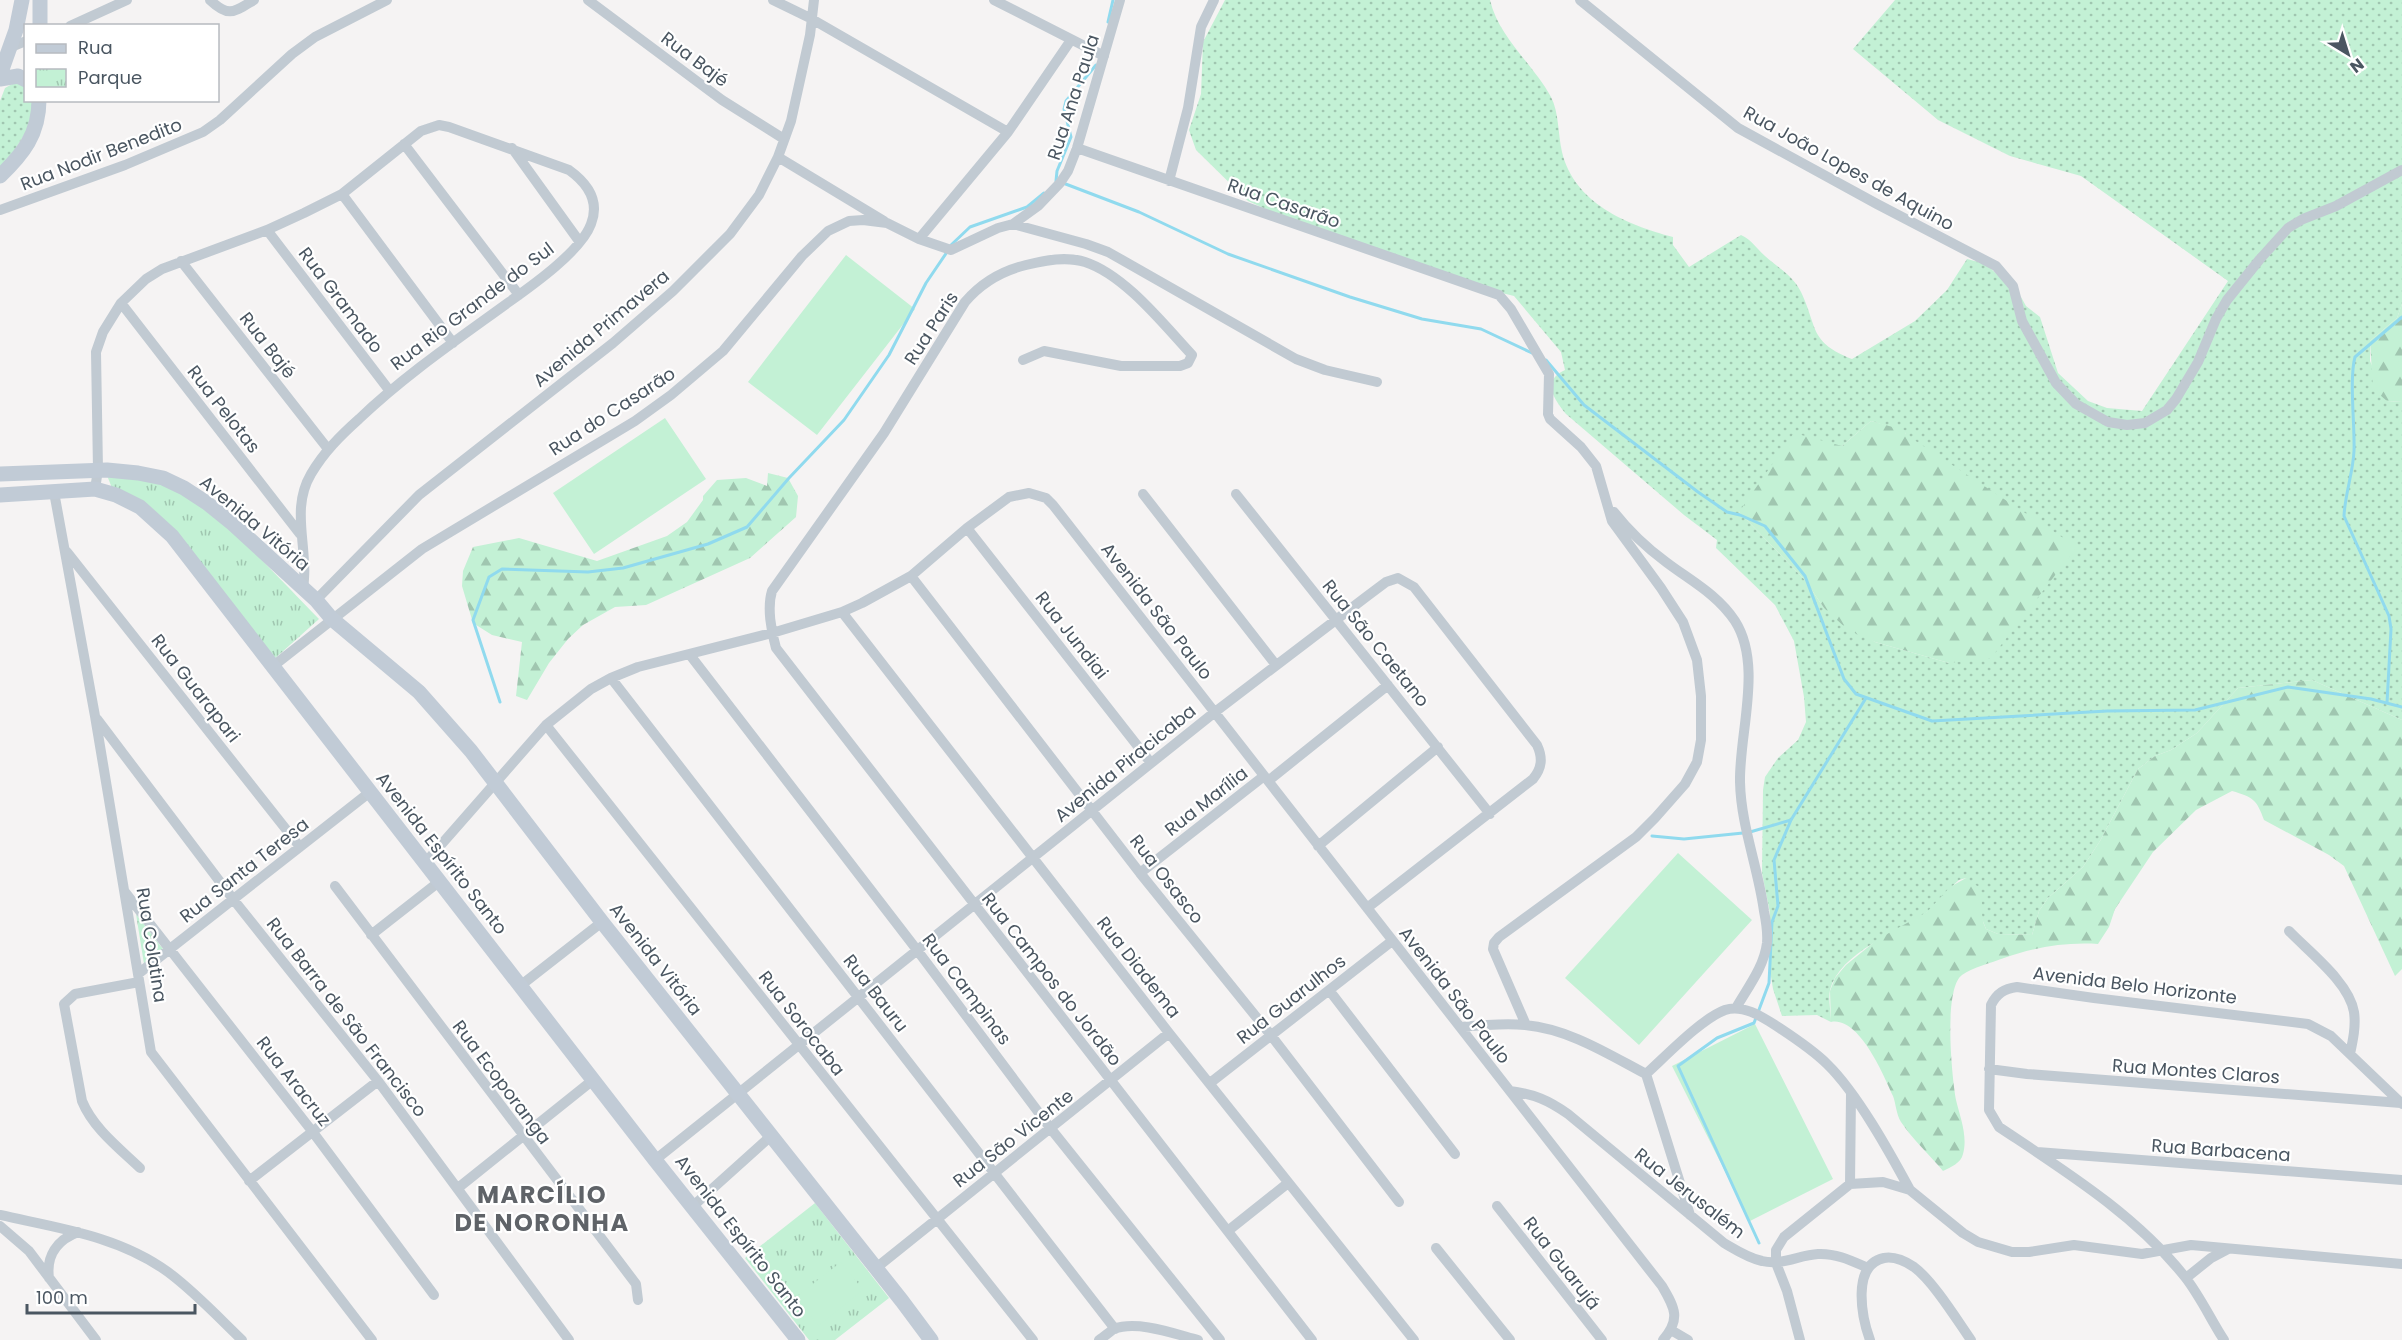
<svg xmlns="http://www.w3.org/2000/svg" width="2402" height="1340" viewBox="0 0 2402 1340" font-family="Poppins,sans-serif">
  <defs>
    <pattern id="grass-dots" width="8" height="8" patternUnits="userSpaceOnUse" patternTransform="scale(1.5)"><rect width="8" height="8" fill="#c3f1d5"/><path d="M2 2h.1M6 6h.1" fill="none" stroke="#a0c6b0" stroke-width="1.8" stroke-linecap="round"/></pattern>
    <pattern id="forest-firs" width="22" height="20" patternUnits="userSpaceOnUse" patternTransform="scale(1.5)"><rect width="22" height="20" fill="#c3f1d5"/><path d="M5 1l3.5 6h-7zM16 11l3.5 6h-7z" fill="#a0c6b0"/></pattern>
    <pattern id="park-tufts" width="24" height="20" patternUnits="userSpaceOnUse" patternTransform="scale(1.5)"><rect width="24" height="20" fill="#c3f1d5"/><path d="M3 7l-1-3M5 7V3M7 7l1-3M15 17l-1-3M17 17v-4M19 17l1-3" fill="none" stroke="#a0c6b0"/></pattern>
  </defs>
  <rect width="100%" height="100%" fill="#f5f3f3"/>
  <path fill="url(#grass-dots)" fill-rule="evenodd" d="M 1225,0 L 1490,0 C 1499,38 1533,64 1551,97 C 1559,112 1558,135 1562,152 C 1574,203 1627,225 1673,237 L 1673,245 L 1689,267 L 1741,235 C 1752,240 1756,248 1765,256 C 1778,268 1793,275 1801,292 C 1818,328 1809,342 1852,359 L 1915,321 L 1947,290 L 1967,259 L 1986,264 L 2021,297 L 2026,306 L 2040,317 L 2058,373 L 2088,401 L 2107,408 L 2142,411 L 2228,281 L 2081,176 L 2010,156 L 1938,120 L 1853,49 L 1895,0 L 2402,0 L 2402,304 L 2397,318 L 2370,341 L 2370,361 L 2387,401 L 2402,402 L 2402,720 L 2312,680 L 2238,688 L 2197,733 L 2171,750 L 2155,756 L 2138,769 L 2100,841 L 2083,867 L 2048,898 L 2039,911 L 2032,935 L 1998,934 L 1986,929 L 1966,878 L 1959,880 C 1947,890 1939,904 1926,913 C 1898,932 1840,952 1830,990 C 1828,999 1831,1012 1831,1022 L 1817,1015 L 1782,1016 L 1773,989 L 1769,964 L 1770,913 L 1762,873 L 1763,790 L 1765,777 L 1778,758 L 1798,740 L 1806,722 L 1804,697 L 1794,641 L 1775,605 L 1716,548 L 1717,540 L 1684,515 L 1566,414 C 1554,399 1541,381 1565,370 L 1561,352 L 1514,296 L 1486,289 L 1285,218 L 1248,201 L 1196,150 L 1189,130 L 1201,94 L 1203,42 ZM 1871,421 L 1906,432 L 1905,434 L 1949,663 L 1875,642 L 1824,608 L 1805,580 L 1739,512 L 1842,446 Z
    M 14,83 L 25,84 L 26,100 L 37,101 L 33,121 L 0,173 L 0,101 L 5,88 Z"/>
  <path fill="url(#forest-firs)" d="M 2402,304 L 2402,402 L 2387,401 L 2373,389 L 2370,341 L 2397,318 Z
    M 1871,421 L 1907,431 L 1905,434 L 2077,547 L 1991,658 L 1949,663 L 1875,642 L 1848,630 L 1824,608 L 1805,580 L 1739,512 L 1794,433 L 1842,446 Z
    M 768,473 L 788,478 L 798,496 L 796,517 L 750,558 L 646,605 L 615,607 L 583,625 L 568,639 L 549,663 L 527,700 L 516,696 L 522,642 L 492,635 L 473,623 L 462,586 L 463,571 L 473,547 L 519,538 L 597,561 L 667,536 L 687,522 L 703,500 L 703,496 L 717,480 L 746,478 L 767,486 Z
    M 2312,680 L 2402,720 L 2402,969 L 2395,976 L 2344,866 L 2329,855 L 2264,820 C 2257,800 2253,797 2232,791 L 2196,810 L 2153,852 L 2115,909 L 2109,927 L 2098,944 C 2066,942 2034,947 2004,958 C 1991,963 1973,967 1962,975 C 1943,989 1952,1078 1956,1100 C 1960,1117 1968,1136 1963,1154 C 1961,1163 1951,1167 1943,1171 C 1930,1155 1913,1140 1901,1122 C 1896,1114 1896,1104 1893,1096 C 1884,1076 1859,1016 1831,1022 L 1830,991 L 1835,978 L 1846,965 L 1878,939 L 1927,912 L 1950,887 L 1966,878 L 1980,888 C 1984,902 1979,916 1986,929 L 1998,934 L 2032,935 L 2039,911 L 2048,898 L 2083,867 L 2100,841 L 2138,769 L 2155,756 L 2171,750 L 2197,733 L 2238,688 Z"/>
  <path fill="url(#park-tufts)" d="M 106,473 C 125,477 147,478 165,485 C 217,507 278,578 319,619 L 272,661 L 175,530 L 146,503 L 112,488 Z
    M 136,914 L 163,949 L 144,964 Z
    M 815,1203 L 889,1298 L 835,1340 L 809,1340 L 745,1258 Z"/>
  <path fill="#c3f1d5" d="M 846,255 L 915,309 L 817,435 L 748,382 Z
    M 665,418 L 706,479 L 594,554 L 553,493 Z
    M 1678,853 L 1752,920 L 1639,1045 L 1565,978 Z
    M 1755,1024 L 1833,1179 L 1750,1221 L 1672,1066 Z
    M 841,1262 L 863,1290 L 818,1326 L 796,1297 Z"/>
  <g fill="none" stroke-linecap="round" stroke-linejoin="round">
    <path stroke="#90daee" stroke-width="3" d="M 1108,22 L 1113,0
      M 1056,181 L 1057,171 L 1071,137 L 1064,109 L 1066,101 L 1096,65
      M 1063,183 L 1139,212 L 1228,254 L 1350,297 L 1422,319 L 1481,329 L 1532,353
      M 950,246 L 970,227 L 1027,207 L 1044,193
      M 1546,360 L 1584,405 L 1698,492 L 1727,512 L 1740,515 L 1765,526 L 1805,576 L 1844,679 L 1856,694 L 1932,721 L 2107,711 L 2195,710 L 2288,687 L 2371,699 L 2402,707
      M 500,702 L 473,620 L 489,577 L 502,569 L 588,572 L 623,568 L 708,544 L 747,527 L 789,478 L 844,420 L 889,355 L 926,283 L 947,252
      M 2387,703 L 2391,629 L 2389,616 L 2344,516 C 2345,494 2353,473 2354,451 C 2355,426 2349,379 2355,357 L 2402,317
      M 1750,832 L 1791,820
      M 1652,836 L 1684,839 L 1743,833
      M 1759,1243 L 1678,1066 L 1717,1038 L 1754,1023 L 1769,983 L 1772,922 L 1778,906 L 1774,860 L 1791,820 L 1866,698"/>
    <path stroke="#c1cad2" stroke-width="10" d="M 210,0 C 229,18 234,12 254,0
      M 588,0 L 722,100 L 784,139
      M 773,0 L 810,18 L 1008,132
      M 994,0 L 1104,56
      M 1580,0 L 1738,128 L 1877,204 L 1996,266 L 2013,286 L 2022,321 L 2056,383 L 2076,404 L 2108,422 L 2127,425 L 2145,423 L 2167,410 L 2176,399 L 2198,362 L 2216,319 L 2227,300 L 2260,259 L 2288,228 L 2303,219 L 2336,206 L 2402,170
      M 70,26 L 127,0
      M 9,48 L 26,41
      M 404,144 L 519,295
      M 512,148 L 579,241
      M 1077,148 L 1499,295 L 1511,309 L 1549,374 L 1548,414 L 1550,419 L 1581,447 L 1596,466 L 1612,521 L 1661,588 L 1683,622 L 1697,660 L 1701,696 L 1701,740 L 1697,762 L 1685,784 L 1655,818 L 1636,837 L 1499,937 L 1494,943 L 1493,949 L 1526,1025
      M 778,157 L 884,221
      M 1169,181 L 1188,108 L 1201,27 L 1214,0
      M 342,194 L 453,343
      M 0,210 L 125,165 L 203,132 L 220,120 L 292,54 L 315,37 L 387,0
      M 1013,224 L 1086,244 L 1108,252 L 1296,359 L 1325,370 L 1377,382
      M 267,230 L 389,390
      M 919,239 L 1008,132 L 1071,40
      M 181,261 L 328,449
      M 121,303 L 300,534
      M 1023,360 L 1044,351 L 1121,366 L 1180,366 L 1188,363 L 1192,355 C 1164,325 1125,275 1085,262 C 1066,256 1045,260 1026,265 C 1001,271 982,282 965,302 L 884,433 L 772,591 C 767,607 771,631 776,648 L 1312,1340
      M 95,489 L 98,470 L 96,352 L 103,332 L 121,303 L 146,279 L 162,269 L 267,230 L 304,213 L 342,194 L 421,131 L 439,125 L 449,127 L 569,170 C 587,183 600,201 591,224 C 581,251 533,285 509,302 C 458,339 405,375 359,419 C 340,436 324,452 311,474 C 294,503 303,532 304,563 C 305,572 304,581 303,590
      M 54,492 L 95,716 L 151,1052 L 372,1340
      M 1143,494 L 1276,665
      M 1236,494 L 1490,814
      M 1614,512 C 1629,531 1647,548 1666,562 C 1691,581 1717,594 1735,621 C 1763,665 1739,733 1740,782 C 1741,826 1758,867 1764,911 C 1766,921 1768,932 1767,943 C 1764,967 1748,987 1736,1008
      M 967,528 L 1151,763
      M 67,552 L 300,847
      M 911,576 L 1140,873 L 1270,1034 L 1399,1202
      M 316,600 L 419,495 L 613,343 L 673,291 L 730,234 L 759,195 L 778,157 L 791,121 L 810,35 L 814,0
      M 842,612 L 1169,1033 L 1414,1340
      M 690,655 L 917,950 L 1051,1129 L 1220,1340
      M 272,667 L 422,549 L 635,421 L 671,395 L 723,351 L 802,256 L 828,231 L 849,221 L 863,220 L 887,223 L 919,239 L 951,250 L 998,228 L 1013,224 L 1038,206 L 1060,183 L 1068,171 L 1077,148 L 1120,0
      M 611,678 L 1115,1329
      M 97,719 L 233,899 L 378,1081 L 569,1340
      M 546,725 L 1033,1340
      M 1268,781 L 1388,685
      M 1318,846 L 1438,747
      M 425,863 L 546,725 L 591,689 L 611,678 L 638,667 L 772,633 L 842,612 L 862,603 L 911,576 L 967,528 L 1009,497 L 1029,493 L 1046,498 L 1053,505 L 1662,1286 C 1675,1308 1681,1319 1663,1340
      M 1140,873 L 1264,776
      M 335,886 L 636,1284 L 638,1300
      M 125,892 L 312,1131 L 434,1295
      M 2289,931 C 2309,952 2349,982 2354,1012 C 2356,1026 2353,1040 2350,1054
      M 371,935 L 440,881
      M 138,974 L 370,792
      M 139,982 L 75,994 L 64,1004 L 82,1101 C 93,1128 119,1148 140,1168
      M 520,986 L 602,922
      M 1329,990 L 1455,1154
      M 1460,1027 C 1482,1025 1503,1023 1525,1025 C 1569,1029 1608,1054 1646,1074
      M 1989,1069 L 2027,1074 L 2401,1103
      M 1646,1074 C 1666,1056 1701,1019 1725,1010 C 1742,1004 1761,1016 1775,1025 C 1793,1037 1812,1049 1827,1064 C 1857,1093 1890,1153 1910,1190
      M 1646,1074 L 1690,1215
      M 1210,1083 L 1392,941
      M 1510,1091 C 1534,1094 1548,1100 1568,1114 L 1724,1243 C 1736,1250 1748,1258 1762,1261 C 1782,1266 1799,1255 1818,1254 C 1836,1253 1852,1261 1868,1268
      M 2037,1152 L 2402,1180
      M 655,1160 L 1215,712 L 1366,597 L 1386,582 L 1398,578 L 1414,587 L 1537,745 C 1543,758 1542,768 1533,779 L 1367,908
      M 249,1181 L 378,1081
      M 1850,1184 L 1851,1094
      M 458,1188 L 593,1080
      M 1497,1206 L 1602,1340
      M 692,1207 L 771,1136
      M 0,1215 C 58,1228 119,1236 168,1272 C 195,1292 218,1317 242,1340
      M 0,1226 L 29,1251 L 96,1340
      M 1229,1230 L 1288,1183
      M 1436,1248 L 1510,1340
      M 876,1268 L 1169,1033
      M 49,1278 C 46,1256 57,1240 78,1232
      M 2186,1278 L 2211,1258 L 2228,1249
      M 1671,1330 L 1688,1340
      M 1099,1340 C 1104,1337 1109,1332 1114,1329 C 1137,1320 1175,1334 1198,1340
      M 1800,1340 L 1787,1291 L 1776,1263 L 1776,1250 L 1784,1237 L 1850,1184 L 1883,1182 L 1910,1190 L 1963,1233 L 1978,1242 L 2012,1252 L 2029,1252 L 2074,1245 L 2142,1254 L 2191,1245 L 2402,1264
      M 1870,1340 C 1862,1318 1851,1265 1884,1258 C 1895,1256 1905,1261 1914,1267 C 1933,1281 1957,1320 1971,1340
      M 2224,1340 C 2211,1320 2200,1296 2185,1277 C 2136,1215 2065,1171 1999,1127 L 1989,1110 L 1991,1005 C 1997,993 2004,989 2017,987 L 2094,998 L 2308,1024 L 2331,1036 L 2402,1104"/>
    <path stroke="#c1cbd6" stroke-width="15" d="M 40,26 L 40,0
      M 0,75 L 16,30 L 22,0
      M 0,79 L 18,76 L 26,80
      M 0,176 C 23,154 39,134 39,100
      M 0,474 L 107,470 L 138,473 L 163,478 L 184,488 L 207,503 L 233,524 L 316,600 L 332,619 L 419,692 L 471,751 L 602,922 L 902,1301 L 931,1340
      M 0,495 L 95,489 L 116,495 L 140,507 L 172,536 L 655,1160 L 798,1340"/>
  </g>
  <g text-anchor="middle" dominant-baseline="central" stroke-width="4.5" stroke-linejoin="round" paint-order="stroke">
    <g font-size="18" fill="#4a5661" stroke="#fff">
      <text transform="translate(695 59) rotate(37)">Rua Bajé</text>
      <text transform="translate(1073 97) rotate(-72)">Rua Ana Paula</text>
      <text transform="translate(101 154) rotate(-21)">Rua Nodir Benedito</text>
      <text transform="translate(1849 168) rotate(29)">Rua João Lopes de Aquino</text>
      <text transform="translate(1284 203) rotate(19)">Rua Casarão</text>
      <text transform="translate(341 300) rotate(53)">Rua Gramado</text>
      <text transform="translate(472 306) rotate(-37)">Rua Rio Grande do Sul</text>
      <text transform="translate(601 328) rotate(-40)">Avenida Primavera</text>
      <text transform="translate(931 328) rotate(-57)">Rua Paris</text>
      <text transform="translate(268 345) rotate(52)">Rua Bajé</text>
      <text transform="translate(224 409) rotate(52)">Rua Pelotas</text>
      <text transform="translate(612 411) rotate(-33)">Rua do Casarão</text>
      <text transform="translate(255 523) rotate(40)">Avenida Vitória</text>
      <text transform="translate(1157 611) rotate(52)">Avenida São Paulo</text>
      <text transform="translate(1072 635) rotate(52)">Rua Jundiai</text>
      <text transform="translate(1376 643) rotate(51)">Rua São Caetano</text>
      <text transform="translate(196 688) rotate(52)">Rua Guarapari</text>
      <text transform="translate(1125 763) rotate(-39)">Avenida Piracicaba</text>
      <text transform="translate(1206 801) rotate(-38)">Rua Marília</text>
      <text transform="translate(442 853) rotate(52)">Avenida Espírito Santo</text>
      <text transform="translate(244 870) rotate(-38)">Rua Santa Teresa</text>
      <text transform="translate(1167 879) rotate(52)">Rua Osasco</text>
      <text transform="translate(152 945) rotate(81)">Rua Colatina</text>
      <text transform="translate(656 959) rotate(52)">Avenida Vitória</text>
      <text transform="translate(1139 967) rotate(52)">Rua Diadema</text>
      <text transform="translate(1052 979) rotate(52)">Rua Campos do Jordão</text>
      <text transform="translate(2135 985) rotate(7)">Avenida Belo Horizonte</text>
      <text transform="translate(967 989) rotate(53)">Rua Campinas</text>
      <text transform="translate(876 993) rotate(52)">Rua Bauru</text>
      <text transform="translate(1455 995) rotate(52)">Avenida São Paulo</text>
      <text transform="translate(1291 999) rotate(-38)">Rua Guarulhos</text>
      <text transform="translate(347 1017) rotate(52)">Rua Barra de São Francisco</text>
      <text transform="translate(802 1023) rotate(52)">Rua Sorocaba</text>
      <text transform="translate(2196 1071) rotate(4)">Rua Montes Claros</text>
      <text transform="translate(294 1081) rotate(52)">Rua Aracruz</text>
      <text transform="translate(502 1082) rotate(53)">Rua Ecoporanga</text>
      <text transform="translate(1013 1138) rotate(-38)">Rua São Vicente</text>
      <text transform="translate(2221 1150) rotate(4)">Rua Barbacena</text>
      <text transform="translate(1690 1193) rotate(38)">Rua Jerusalém</text>
      <text transform="translate(741 1236) rotate(52)">Avenida Espírito Santo</text>
      <text transform="translate(1562 1263) rotate(52)">Rua Guarujá</text>
    </g>
    <g font-size="24" font-weight="bold" letter-spacing="1.5" fill="#5f6368" stroke="#fff">
      <text x="542" y="1194">MARCÍLIO<tspan x="542" dy="28">DE NORONHA</tspan></text>
    </g>
  </g>
  <rect x="24" y="24" width="195" height="78" fill="#ffffff" stroke="#b7bbc0" stroke-width="1.5"/>
  <rect x="36" y="44" width="30" height="9" fill="#c1cbd6" stroke="#b7bbc0" stroke-width="1.5"/>
  <text x="78" y="54" font-size="18" fill="#4a5661">Rua</text>
  <rect x="36" y="69" width="30" height="18" fill="url(#park-tufts)" stroke="#b7bbc0" stroke-width="1.5"/>
  <text x="78" y="84" font-size="18" fill="#4a5661">Parque</text>
  <g transform="translate(2348 54) rotate(142)" stroke="#ffffff" stroke-width="4.5" paint-order="stroke">
  <path d="M0-4.5L10 22L0 15L-10 22Z" fill="#4a5661"/>
  <text y="-9" font-size="16" font-weight="bold" text-anchor="middle" fill="#4a5661">N</text>
  </g>
  <path d="M27 1304v9h168v-9" fill="none" stroke="#4a5661" stroke-width="3"/>
  <text x="36" y="1304" font-size="18" fill="#4a5661" stroke="#ffffff" stroke-width="4.5" paint-order="stroke">100 m</text>
</svg>
